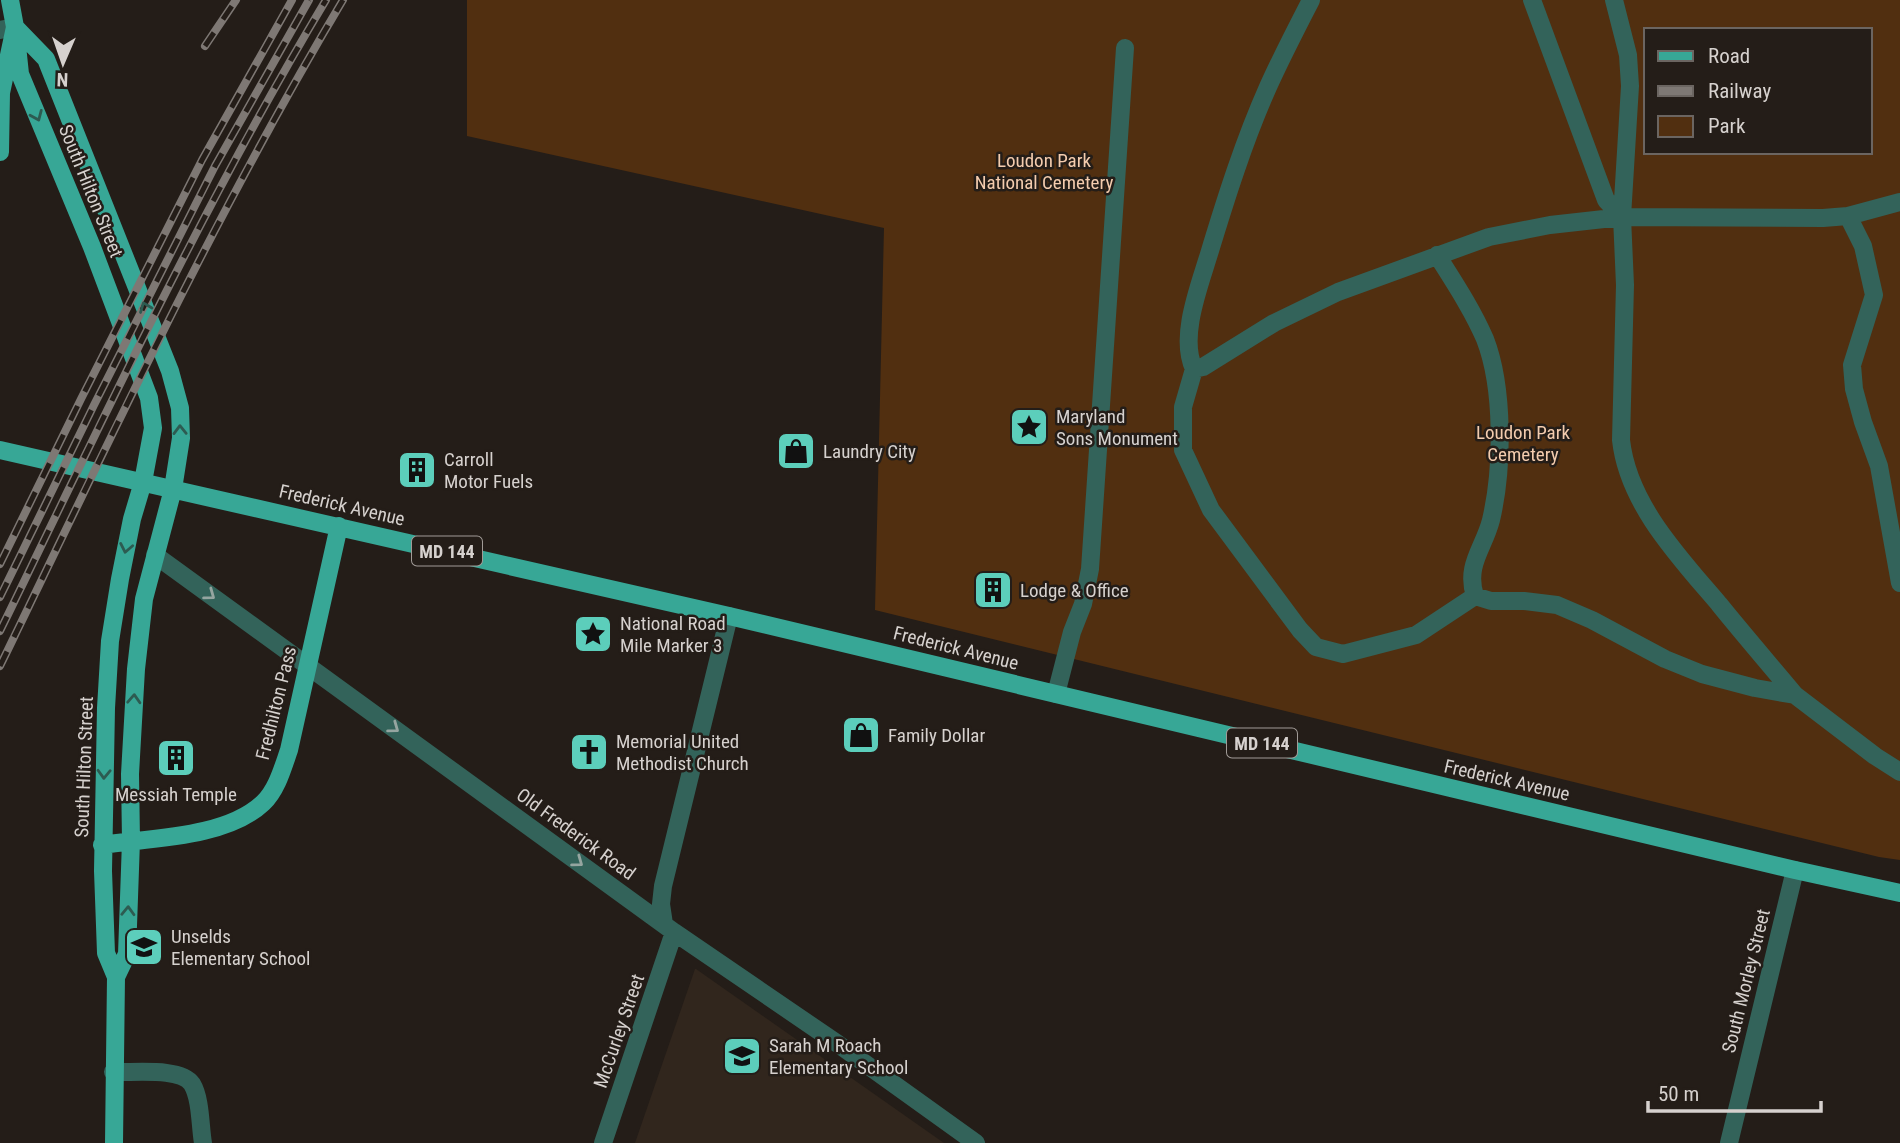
<svg xmlns="http://www.w3.org/2000/svg" width="1900" height="1143" viewBox="0 0 1900 1143" font-family="'Roboto Condensed',sans-serif">
  <rect width="100%" height="100%" fill="#241d18"/>
  <path fill="#31261d" d="M 695,969 L 696,969 L 944,1143 L 635,1143 Z"/>
  <path fill="#512f10" fill-rule="evenodd" d="M 467,0 L 1900,0 L 1900,860 L 1879,857 L 875,610 L 884,228 L 467,136 ZM 1646,30 L 1870,30 L 1870,152 L 1646,152 Z"/>
  <g fill="none" stroke-linecap="round" stroke-linejoin="round">
    <path stroke="#33635a" stroke-width="18" d="M 1311,0 C 1296,29 1281,58 1268,87 C 1244,141 1226,198 1209,254 C 1199,287 1179,337 1194,369 L 1203,367 L 1274,323 L 1338,292 L 1489,237 L 1550,225 L 1622,217 L 1823,218 L 1848,216 L 1900,202
      M 1532,0 L 1606,200 L 1622,217
      M 1614,0 L 1628,55 L 1630,86 L 1622,217 L 1625,285 L 1621,440 C 1628,504 1679,557 1719,604 C 1744,635 1770,665 1795,695
      M 0,30 L 15,27
      M 1848,216 L 1863,246 L 1874,295 L 1852,365 L 1854,389 L 1863,422 L 1879,466 L 1900,583
      M 1437,255 C 1454,282 1472,309 1485,339 C 1504,388 1503,469 1491,520 C 1484,548 1465,565 1475,596 L 1491,601 L 1524,601 L 1557,605 L 1592,620 L 1665,659 L 1702,674 L 1755,688 L 1795,695 L 1875,756 L 1900,772
      M 1194,369 L 1183,407 L 1183,450 L 1211,510 L 1300,630 L 1316,647 L 1343,654 L 1416,635 L 1475,596
      M 155,555 L 674,932 L 838,1044 L 976,1143
      M 1056,694 L 1072,632 L 1083,604 L 1090,569 L 1125,48
      M 664,924 L 661,904 L 663,886 L 729,616
      M 113,1072 C 133,1073 181,1067 192,1084 C 201,1099 200,1126 203,1143
      M 603,1143 L 674,932
      M 1729,1143 L 1795,870"/>
    <path stroke="#37a796" stroke-width="18" d="M 15,27 L 20,74 L 92,247 L 149,398 L 153,428 L 143,482 L 132,519 L 120,579 L 110,641 L 106,708 L 103,871 L 106,953 L 116,977 L 114,1143
      M 15,27 L 46,59 L 170,371 L 180,408 L 181,438 L 173,489 L 144,599 L 136,669 L 130,774 L 131,841 L 127,954 L 116,977
      M 0,152 L 1,93 L 15,27 L 10,0
      M 0,450 L 729,616 L 1795,870 L 1900,893
      M 102,845 C 150,838 226,838 263,803 C 277,790 283,767 289,750 L 339,526"/>
    <defs>
      <path id="rail" d="M 205,46 L 236,0
        M 0,564 L 81,399 L 202,160 L 292,0
        M 0,597 L 94,405 L 215,166 L 309,0
        M 0,631 C 103,419 204,203 326,0
        M 0,666 C 109,441 215,214 343,0"/>
    </defs>
    <use href="#rail" stroke="#7e7874" stroke-width="8"/>
    <use href="#rail" stroke="#241d18" stroke-width="5" stroke-dasharray="16" stroke-linecap="butt"/>
  </g>
  <defs><path id="oneway-chevron" d="M-2-3.5L2.5 0L-2 3.5" fill="none" stroke-width="1.6" stroke-linecap="round" stroke-linejoin="round" transform="scale(1.75)"/></defs>
  <g stroke="#2d5b51">
    <use href="#oneway-chevron" transform="translate(37 116) rotate(67)"/>
    <use href="#oneway-chevron" transform="translate(145 307) rotate(-111)"/>
    <use href="#oneway-chevron" transform="translate(180 430) rotate(-91)"/>
    <use href="#oneway-chevron" transform="translate(126 548) rotate(101)"/>
    <use href="#oneway-chevron" transform="translate(134 699) rotate(-87)"/>
    <use href="#oneway-chevron" transform="translate(104 774) rotate(92)"/>
    <use href="#oneway-chevron" transform="translate(128 911) rotate(-88)"/>
  </g>
  <g stroke="#95a5a0">
    <use href="#oneway-chevron" transform="translate(210 595) rotate(36)"/>
    <use href="#oneway-chevron" transform="translate(394 728) rotate(36)"/>
    <use href="#oneway-chevron" transform="translate(578 862) rotate(36)"/>
  </g>
  <defs>
    <symbol id="sight-square" viewBox="-11 -11 22 22"><rect x="-9" y="-9" width="18" height="18" rx="4" fill="#5ccebb" stroke="#241d18"/><path d="M0-6L1.8-2.2L6-1.7L2.9 1.2L3.7 5.4L0 3.3L-3.7 5.4L-2.9 1.2L-6-1.7L-1.8-2.2Z" fill="#111"/></symbol>
    <symbol id="shop-square" viewBox="-11 -11 22 22"><rect x="-9" y="-9" width="18" height="18" rx="4" fill="#5ccebb" stroke="#241d18"/><path d="M-5-2.5h2.3a2.7 3.5 0 0 1 5.4 0H5L5.5 6h-11ZM-1.5-2.5h3a1.5 2.3 0 0 0-3 0Z" fill="#111"/></symbol>
    <symbol id="building-square" viewBox="-11 -11 22 22"><rect x="-9" y="-9" width="18" height="18" rx="4" fill="#5ccebb" stroke="#241d18"/><path d="M-4-6H4V6H1V3H-1V6H-4ZM-2.5-4.3h1.7v1.8h-1.7ZM.8-4.3h1.7v1.8H.8ZM-2.5-1h1.7V.8h-1.7ZM.8-1h1.7V.8H.8Z" fill="#111"/></symbol>
    <symbol id="church-square" viewBox="-11 -11 22 22"><rect x="-9" y="-9" width="18" height="18" rx="4" fill="#5ccebb" stroke="#241d18"/><path d="M-1.2-6h2.4v3.5h3.3v2.4h-3.3V6h-2.4V-.1h-3.3v-2.4h3.3Z" fill="#111"/></symbol>
    <symbol id="school-square" viewBox="-11 -11 22 22"><rect x="-9" y="-9" width="18" height="18" rx="4" fill="#5ccebb" stroke="#241d18"/><path d="M0-5L7-2L0 1L-7-2ZM-4 1L0 2.5L4 1V4Q0 6-4 4Z" fill="#111"/></symbol>
  </defs>
  <g fill-rule="evenodd">
    <use href="#sight-square" x="1007" y="405" width="44" height="44"/>
    <use href="#shop-square" x="774" y="429" width="44" height="44"/>
    <use href="#building-square" x="395" y="448" width="44" height="44"/>
    <use href="#building-square" x="971" y="568" width="44" height="44"/>
    <use href="#sight-square" x="571" y="612" width="44" height="44"/>
    <use href="#shop-square" x="839" y="713" width="44" height="44"/>
    <use href="#church-square" x="567" y="730" width="44" height="44"/>
    <use href="#building-square" x="154" y="736" width="44" height="44"/>
    <use href="#school-square" x="122" y="925" width="44" height="44"/>
    <use href="#school-square" x="720" y="1034" width="44" height="44"/>
  </g>
  <g text-anchor="middle" dominant-baseline="central" stroke-width="5" stroke-linejoin="round" paint-order="stroke">
    <g fill="#241d18" stroke="#a19b97" stroke-width="2">
      <rect x="412" y="536.5" width="70" height="29" rx="5"/>
      <rect x="1227" y="728.5" width="70" height="29" rx="5"/>
    </g>
    <g font-size="18" font-weight="bold" fill="#d6d1ce">
      <text x="447" y="551">MD 144</text>
      <text x="1262" y="743">MD 144</text>
    </g>
    <g font-size="19" fill="#f4ccae" stroke="#241d18">
      <text x="1044" y="160">Loudon Park<tspan x="1044" dy="22">National Cemetery</tspan></text>
      <text x="1523" y="432">Loudon Park<tspan x="1523" dy="22">Cemetery</tspan></text>
    </g>
    <g font-size="19" fill="#d6d1ce" stroke="#241d18">
      <text transform="translate(91 191) rotate(68)">South Hilton Street</text>
      <text transform="translate(342 505) rotate(13)">Frederick Avenue</text>
      <text transform="translate(956 648) rotate(14)">Frederick Avenue</text>
      <text transform="translate(276 703) rotate(-76)">Fredhilton Pass</text>
      <text transform="translate(84 767) rotate(-88)">South Hilton Street</text>
      <text transform="translate(1507 780) rotate(13)">Frederick Avenue</text>
      <text transform="translate(576 834) rotate(36)">Old Frederick Road</text>
      <text transform="translate(1746 981) rotate(-76)">South Morley Street</text>
      <text transform="translate(619 1031) rotate(-71)">McCurley Street</text>
    </g>
    <g font-size="19" fill="#d6d1ce" stroke="#241d18" text-anchor="start">
      <text x="1056" y="416">Maryland<tspan x="1056" dy="22">Sons Monument</tspan></text>
      <text x="823" y="451">Laundry City</text>
      <text x="444" y="459">Carroll<tspan x="444" dy="22">Motor Fuels</tspan></text>
      <text x="1020" y="590">Lodge &amp; Office</text>
      <text x="620" y="623">National Road<tspan x="620" dy="22">Mile Marker 3</tspan></text>
      <text x="888" y="735">Family Dollar</text>
      <text x="616" y="741">Memorial United<tspan x="616" dy="22">Methodist Church</tspan></text>
      <text x="176" y="794" text-anchor="middle">Messiah Temple</text>
      <text x="171" y="936">Unselds<tspan x="171" dy="22">Elementary School</tspan></text>
      <text x="769" y="1045">Sarah M Roach<tspan x="769" dy="22">Elementary School</tspan></text>
    </g>
  </g>
  <rect x="1644" y="28" width="228" height="126" fill="#241d18" stroke="#6b6561" stroke-width="2"/>
  <rect x="1658" y="51" width="35" height="10" fill="#37a796" stroke="#6b6561" stroke-width="2"/>
  <text x="1708" y="63" font-size="21" fill="#d6d1ce">Road</text>
  <rect x="1658" y="86" width="35" height="10" fill="#7e7874" stroke="#6b6561" stroke-width="2"/>
  <text x="1708" y="98" font-size="21" fill="#d6d1ce">Railway</text>
  <rect x="1658" y="116" width="35" height="21" fill="#512f10" stroke="#6b6561" stroke-width="2"/>
  <text x="1708" y="133" font-size="21" fill="#d6d1ce">Park</text>
  <g transform="translate(63 63) rotate(182)" stroke="#241d18" stroke-width="5" paint-order="stroke">
  <path d="M0-5L12 26L0 18L-12 26Z" fill="#d6d1ce"/>
  <text y="-10" font-size="19" font-weight="bold" text-anchor="middle" fill="#d6d1ce">N</text>
  </g>
  <path d="M1648 1101v10h173v-10" fill="none" stroke="#d6d1ce" stroke-width="3.5"/>
  <text x="1658" y="1101" font-size="21" fill="#d6d1ce" stroke="#241d18" stroke-width="5" paint-order="stroke">50 m</text>
</svg>
